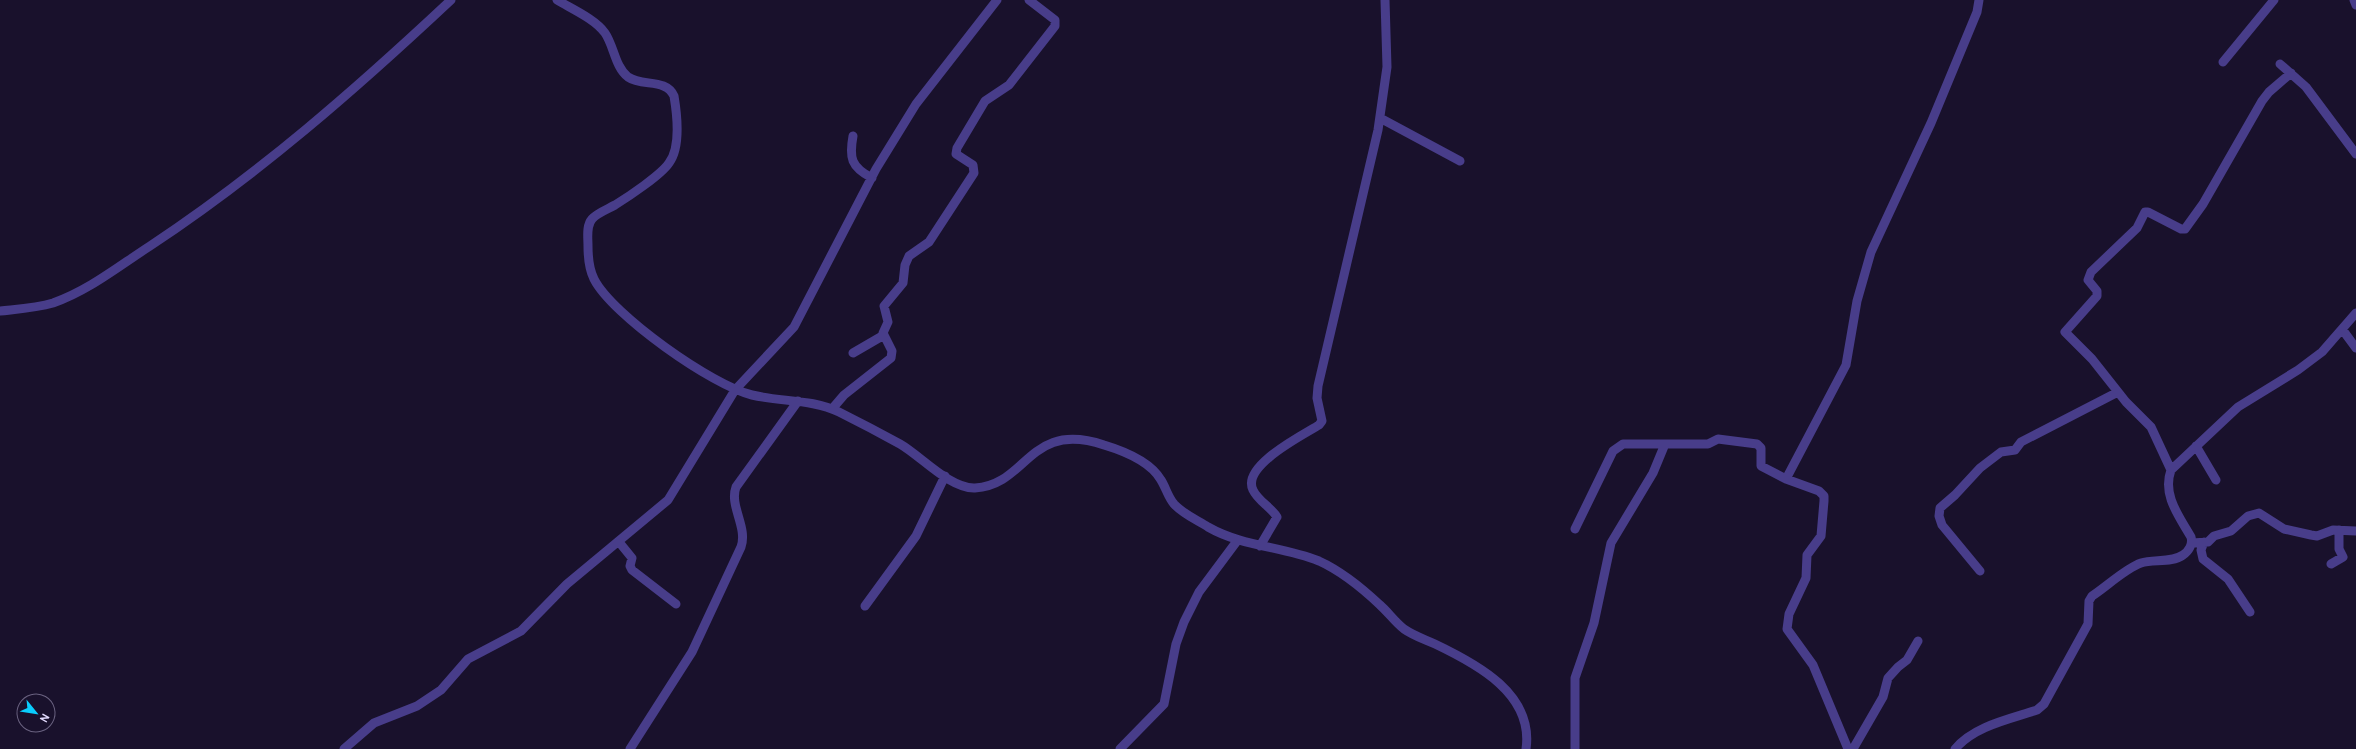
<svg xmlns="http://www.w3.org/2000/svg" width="2356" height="749" viewBox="0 0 2356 749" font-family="Cabin,sans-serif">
  <rect width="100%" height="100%" fill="#19112c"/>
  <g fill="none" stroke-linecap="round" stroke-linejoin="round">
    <path stroke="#483d8a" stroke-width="9" d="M 557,0 C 572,9 595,19 605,33 C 614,46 615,67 628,77 C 642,87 666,78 674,96 C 677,114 681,147 669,163 C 661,175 628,197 615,205 C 608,209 597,213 592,219 C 586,226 588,237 588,246 C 588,257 589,269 594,279 C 612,315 713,386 752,395 C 781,402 812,399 839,412 C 859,422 880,433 900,444 C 921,456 950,489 975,488 C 1028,485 1028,420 1104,445 C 1124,451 1150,461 1161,480 C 1166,488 1168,497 1174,504 C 1183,514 1197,520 1208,527 C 1243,547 1282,546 1319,561 C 1341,571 1362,588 1380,605 C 1388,612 1395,622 1404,629 C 1414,636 1424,639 1435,644 C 1477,664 1534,694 1526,749
      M 2354,0 L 2356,5
      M 2223,62 L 2274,0
      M 2280,64 L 2306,87 L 2356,154
      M 1380,118 L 1460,161
      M 853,136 C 849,158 851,167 872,178
      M 0,311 C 18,309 36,308 53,303 C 88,291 119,266 150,246 C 259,174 356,89 451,0
      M 2342,329 L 2356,348
      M 853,353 L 884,335
      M 832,409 L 844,395 L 891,358 L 892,351 L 883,333 L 888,322 L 884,306 L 903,283 L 905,265 L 909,256 L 929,242 L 974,173 L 973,165 L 956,154 L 957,148 L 985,101 L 1009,85 L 1055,26 L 1055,20 L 1029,0
      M 2196,446 L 2216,480
      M 2171,470 L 2151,427 L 2126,402 L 2092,359 L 2065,332 L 2097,296 L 2097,291 L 2088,280 L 2091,272 L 2137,228 L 2145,212 L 2148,212 L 2181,229 L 2185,229 L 2203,204 L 2262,101 L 2269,92 L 2291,73
      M 1575,529 L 1613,451 L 1623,444 L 1708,444 L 1718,439 L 1757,444 L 1761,448 L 1761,466 L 1786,479
      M 619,542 L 632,558 L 630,566 L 632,570 L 676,604
      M 2204,542 L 2201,550 L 2203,559 L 2228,579 L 2250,612
      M 2192,543 L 2208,542 L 2214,536 L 2231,531 L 2248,516 L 2259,513 L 2284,529 L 2311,535 L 2317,536 L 2333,530 L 2356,531
      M 1260,546 L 1277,517 C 1271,507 1258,501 1253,490 C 1241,466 1303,435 1319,425 L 1322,421 L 1317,398 L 1318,386 L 1378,130 L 1387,67 L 1385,0
      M 2331,564 L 2343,557 L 2339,549 L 2339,530
      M 1980,571 L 1942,525 L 1939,516 L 1940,508 L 1955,495 L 1980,468 L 2001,452 L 2015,450 L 2021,442 L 2118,392
      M 865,606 L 916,536 L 945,476
      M 344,749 L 374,723 L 417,706 L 441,690 L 468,659 L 521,631 L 567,584 L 668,500 L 735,390 L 794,327 L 876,169 L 916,104 L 997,0
      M 630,749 L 692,652 L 741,547 C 748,527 729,506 736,487 L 798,401
      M 1120,749 L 1164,704 L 1176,644 L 1184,622 L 1199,592 L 1237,541
      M 1575,749 L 1575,678 L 1594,623 L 1611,543 L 1653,473 L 1665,444
      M 1848,749 L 1813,665 L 1787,629 L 1789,614 L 1806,578 L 1807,555 L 1821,536 L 1824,501 L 1824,496 L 1819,491 L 1786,479 L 1846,365 L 1857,301 L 1871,252 L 1931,123 L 1977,12 L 1979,0
      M 1853,749 L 1883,697 L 1888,678 L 1898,667 L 1907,660 L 1918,641
      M 1955,749 C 1974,726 2010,719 2037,710 L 2044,704 L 2088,624 L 2089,601 L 2092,596 C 2106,587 2126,568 2141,563 C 2153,559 2172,563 2183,555 C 2189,551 2193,544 2191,537 C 2179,516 2162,495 2171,470 L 2238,407 L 2298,370 L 2322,352 L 2356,313"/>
  </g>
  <g transform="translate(36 713) rotate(120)"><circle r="19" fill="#19112c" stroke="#6a6280"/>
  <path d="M0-3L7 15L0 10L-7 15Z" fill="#0acdfd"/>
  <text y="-6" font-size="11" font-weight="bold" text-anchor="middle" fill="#e4dcff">N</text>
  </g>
</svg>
